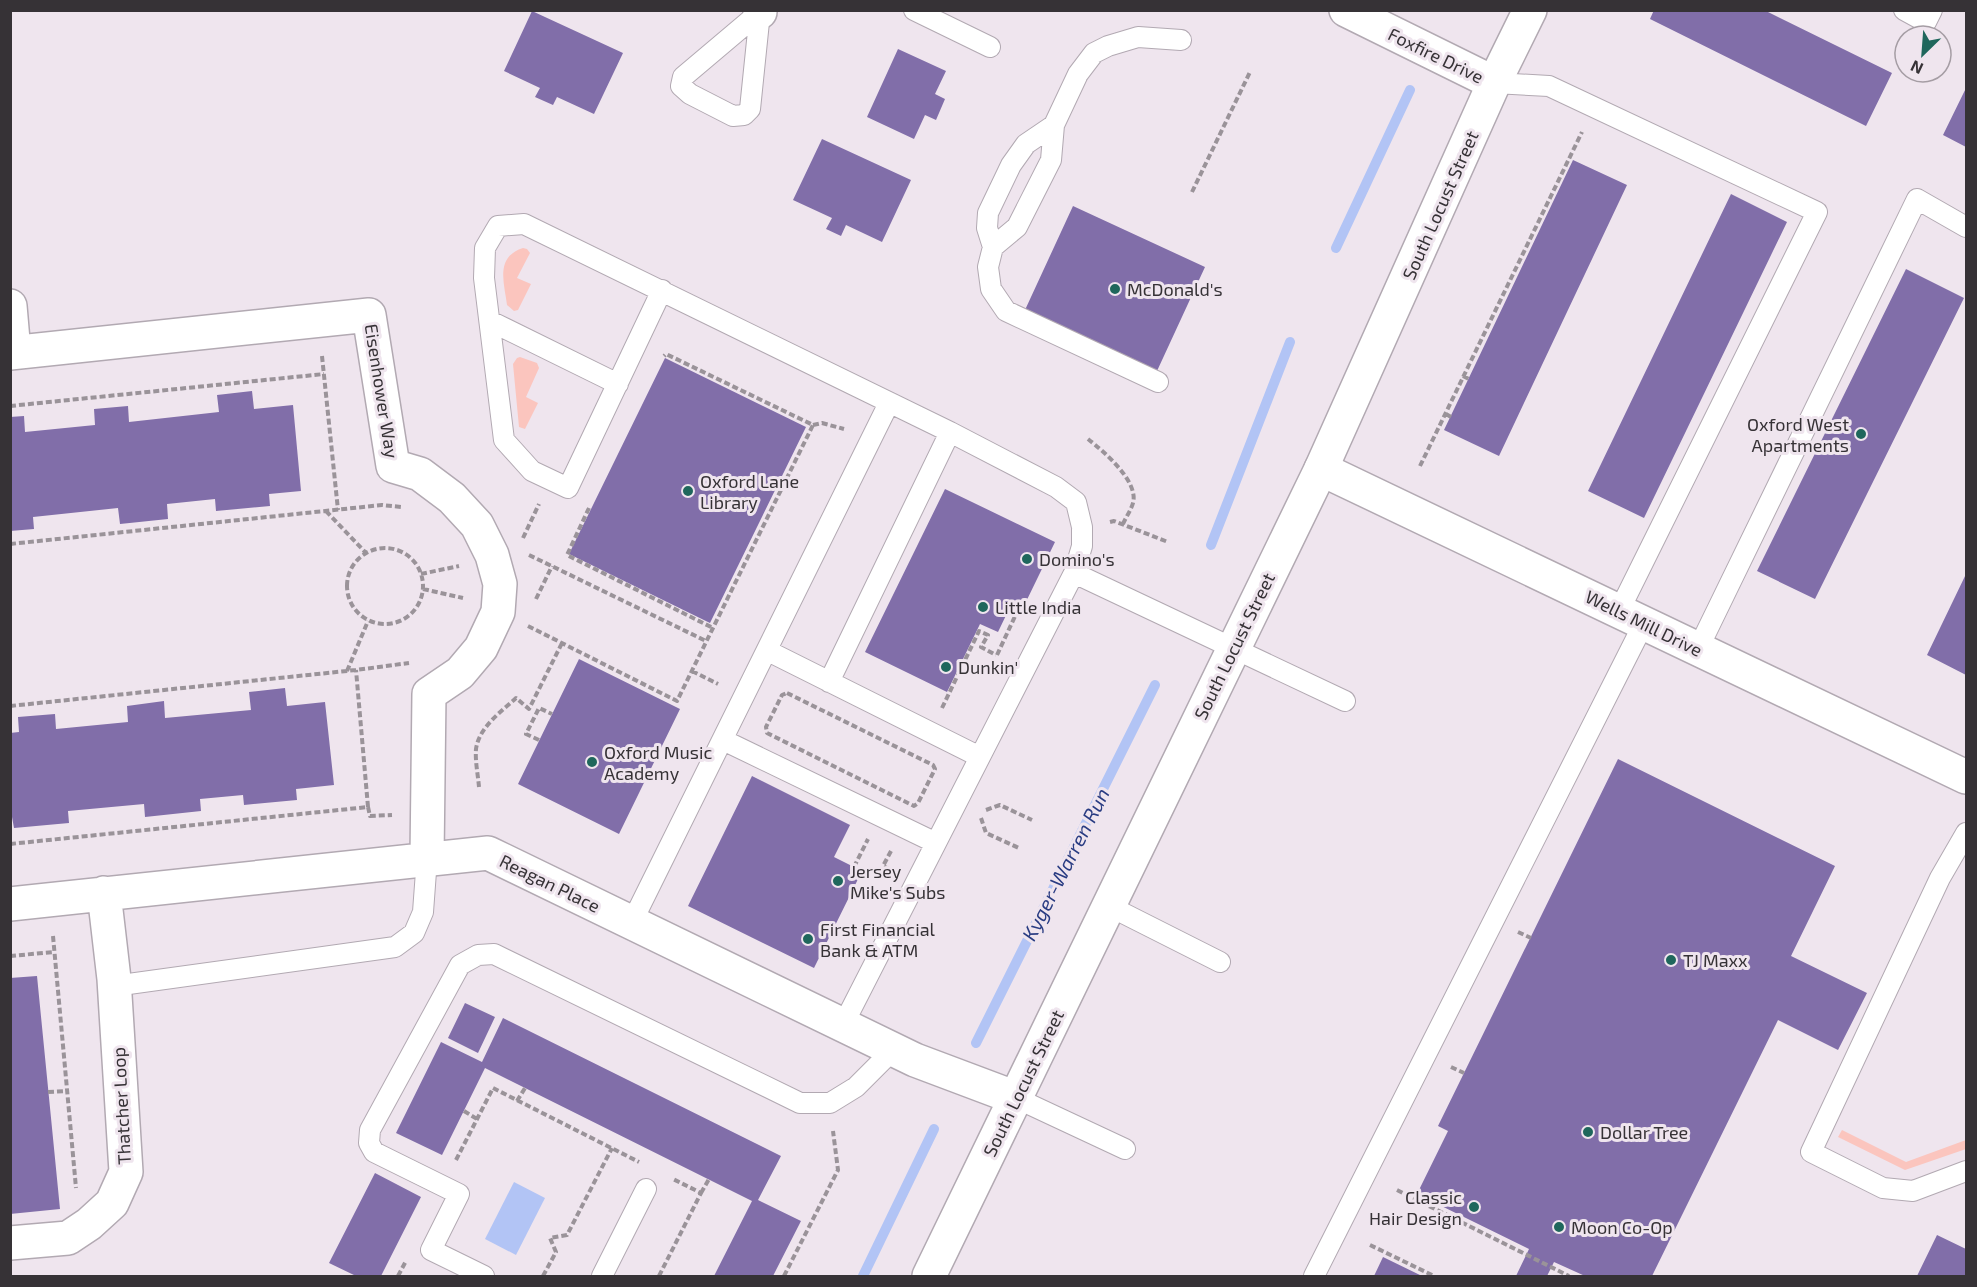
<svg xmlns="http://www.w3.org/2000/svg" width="1977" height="1287" viewBox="0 0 1977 1287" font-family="'Exo 2',sans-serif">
  <rect width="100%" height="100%" fill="#efe5ee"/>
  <path fill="#fbc5be" d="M 523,248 L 527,249 L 530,253 L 517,278 L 531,284 L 518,310 L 514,311 L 507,305 C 504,282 495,257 523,248 Z
    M 520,357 L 537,363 L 539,368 L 526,397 L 538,403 L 525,429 L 519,427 L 513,364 L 517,358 Z
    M 1842,1130 L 1906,1162 L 1966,1140 L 1966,1149 L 1905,1170 L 1838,1137 Z"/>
  <path fill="#b2c4f5" d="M 514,1182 L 545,1198 L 516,1255 L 485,1239 Z"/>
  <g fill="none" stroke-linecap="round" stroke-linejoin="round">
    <path stroke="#b2c4f5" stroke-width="10" d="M 1336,248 L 1410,90
      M 1211,545 L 1290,342
      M 976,1043 L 1155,685
      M 863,1276 L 934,1129"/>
  </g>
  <path fill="#816ea9" d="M 1654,10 L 1764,10 L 1892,73 L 1866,126 L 1650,19 Z
    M 532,11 L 623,53 L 594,114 L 557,97 L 553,105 L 535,97 L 540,88 L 504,71 Z
    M 898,49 L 946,71 L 935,94 L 945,99 L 936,120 L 925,115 L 914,139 L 867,117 Z
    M 1966,88 L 1966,147 L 1943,135 Z
    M 822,139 L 911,180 L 882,242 L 846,225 L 841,236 L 826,229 L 832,218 L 793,200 Z
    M 1573,160 L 1627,185 L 1499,456 L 1444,430 Z
    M 1731,194 L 1787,222 L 1644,518 L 1588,491 Z
    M 1073,206 L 1205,267 L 1157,371 L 1025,310 Z
    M 1906,269 L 1964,298 L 1815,599 L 1757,571 Z
    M 665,358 L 806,427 L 710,623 L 569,554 Z
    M 252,391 L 254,409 L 293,405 L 301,491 L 269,494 L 270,506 L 216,511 L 215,499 L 167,504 L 168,519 L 120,524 L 118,508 L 33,517 L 34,529 L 10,531 L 10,417 L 24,416 L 25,432 L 95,425 L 94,409 L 128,406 L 129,422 L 219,412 L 217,395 Z
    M 945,489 L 1055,542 L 1022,610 L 1011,605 L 998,632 L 980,624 L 947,692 L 865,652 Z
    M 1966,574 L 1966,675 L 1927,655 Z
    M 579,659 L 680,709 L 619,834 L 518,784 Z
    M 285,688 L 287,706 L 325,702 L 334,785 L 296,789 L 297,800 L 244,805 L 243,795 L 200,799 L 201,811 L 145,817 L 144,804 L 68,811 L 69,823 L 14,828 L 12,817 L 10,817 L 10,733 L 19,732 L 18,717 L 55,714 L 56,729 L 128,722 L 127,706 L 164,701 L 165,718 L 251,710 L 249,692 Z
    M 1618,759 L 1835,866 L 1791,956 L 1867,993 L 1838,1050 L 1778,1020 L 1652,1276 L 1585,1276 L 1554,1262 L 1547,1276 L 1516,1276 L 1529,1249 L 1417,1194 L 1448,1131 L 1438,1126 Z
    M 752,776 L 850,825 L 834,857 L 862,871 L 814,968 L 688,906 Z
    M 37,976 L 60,1209 L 10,1214 L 10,978 Z
    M 465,1003 L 495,1017 L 478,1053 L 448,1038 Z
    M 503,1018 L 781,1156 L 758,1200 L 801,1221 L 773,1276 L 714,1276 L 752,1201 L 485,1068 L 442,1155 L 396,1133 L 441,1042 L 482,1062 Z
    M 375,1173 L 421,1197 L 381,1276 L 356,1276 L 329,1263 Z
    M 1937,1235 L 1966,1249 L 1966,1276 L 1917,1276 Z
    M 1383,1257 L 1422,1276 L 1374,1276 Z"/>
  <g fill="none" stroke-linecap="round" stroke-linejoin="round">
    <defs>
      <path id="lane" d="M 914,10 L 990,47
        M 1904,10 L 1926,22 L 1932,10
        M 760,12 L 750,109 L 744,115 L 733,116 L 690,94 L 681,86 L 683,77 Z
        M 1494,83 L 1549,86 L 1817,212 L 1619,611
        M 993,247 L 987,228 L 988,213 L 1011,165 L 1026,144 L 1054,125
        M 662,290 L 568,488 L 532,471 L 504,440 L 484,278 L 485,248 L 498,226 L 524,224 L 950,432 L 1056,487 L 1076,502 L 1082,527 L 1082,546 L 1074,573 L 1345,701
        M 490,321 L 618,384
        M 1158,382 L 1006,311 L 991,289 L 988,267 L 993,247 L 1017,227 L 1051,160 L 1054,125 L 1078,74 L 1094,53 L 1108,46 L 1138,37 L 1181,40
        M 1698,649 L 1917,199 L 1966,227
        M 768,651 L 980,757
        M 829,682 L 950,432
        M 723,740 L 936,843
        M 1966,833 L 1940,878 L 1811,1152 L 1883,1188 L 1913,1191 L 1966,1171
        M 1109,906 L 1220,962
        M 632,922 L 889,403
        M 114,986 L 395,947 L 414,933 L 423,912 L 427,858
        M 843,1025 L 1074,573
        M 1016,1098 L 1125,1149
        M 484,1276 L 431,1250 L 459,1194 L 374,1152 L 369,1143 L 370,1130 L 460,965 L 478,955 L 494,954 L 800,1103 L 830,1103 L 856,1087 L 894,1049
        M 602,1276 L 646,1189
        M 1314,1276 L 1644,623"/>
      <path id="street" d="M 1346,10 L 1494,83
        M 760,12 L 760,10
        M 10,306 L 14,352
        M 10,353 L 369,315 L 393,466 L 420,474 L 452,498 L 477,525 L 492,555 L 500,584 L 498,612 L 481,648 L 460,673 L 429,694 L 427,858
        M 1321,469 L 1966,777
        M 10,904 L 488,853 L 915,1060 L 1016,1098
        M 10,1243 L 68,1238 L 89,1224 L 112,1203 L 126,1172 L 114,979 L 104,893"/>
      <path id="secondary" d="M 929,1276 L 1321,469 L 1494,83 L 1530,10"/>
    </defs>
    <use href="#lane" stroke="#b2a9b2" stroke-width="22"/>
    <use href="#street" stroke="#b2a9b2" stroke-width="36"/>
    <use href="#secondary" stroke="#b2a9b2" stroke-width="36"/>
    <path stroke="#9a9399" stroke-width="4" stroke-dasharray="6 3" stroke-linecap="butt" d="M 1192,192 L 1250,72
      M 322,356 L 338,510
      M 1463,376 L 1469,379
      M 10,406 L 324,374
      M 1446,414 L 1451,417
      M 813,425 L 822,423 L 844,429
      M 1088,439 C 1103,451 1139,481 1133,503 C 1131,510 1126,517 1123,524
      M 1420,466 L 1582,132
      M 589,508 L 567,555 L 713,628
      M 326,511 L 366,553
      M 1110,522 L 1114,521 L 1168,542
      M 523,538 L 539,504
      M 10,544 L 382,505 L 401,507
      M347 586a38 38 0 1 1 76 0a38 38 0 1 1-76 0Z
      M 529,555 L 706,641
      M 421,574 L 459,566
      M 423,589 L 463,598
      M 536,599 L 552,566
      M 528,626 L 677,701 L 813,425 L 666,354 L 664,356
      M 997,655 L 1017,612 L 1021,614
      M 347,671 L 368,621
      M 692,671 L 718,684
      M 787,693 L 933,765 L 935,769 L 918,803 L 914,806 L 767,733 L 766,727 L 782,695 Z
      M 10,706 L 356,670 L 409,663
      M 942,708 L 979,631 L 988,635 L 981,647 L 996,655
      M 539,740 L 526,734 L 539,708 L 552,714
      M 479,787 C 478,775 475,761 476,749 C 479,727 501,712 516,698 L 529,709 L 562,643
      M 368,807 L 370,816 L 392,815
      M 986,810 L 1000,805 L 1032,820
      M 981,818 L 986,833 L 1019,848
      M 10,844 L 368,807 L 356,670
      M 891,851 L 883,866 L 891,870
      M 854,867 L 868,839
      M 1518,932 L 1531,938
      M 53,936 L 76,1188
      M 10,956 L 54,952
      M 1451,1067 L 1464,1073
      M 48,1092 L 67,1091
      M 517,1101 L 525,1088
      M 464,1111 L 477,1119
      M 456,1160 L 493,1088 L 639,1162
      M 1397,1190 L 1569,1276
      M 701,1193 L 709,1179
      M 1370,1245 L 1434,1276
      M 398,1276 L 406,1261
      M 543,1276 L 556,1252 L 550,1238 L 567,1235 L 612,1148
      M 659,1276 L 701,1193 L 673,1179
      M 784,1276 L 838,1170 L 833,1131"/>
    <use href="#lane" stroke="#fff" stroke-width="20"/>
    <use href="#street" stroke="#fff" stroke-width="33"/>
    <use href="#secondary" stroke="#fff" stroke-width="33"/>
  </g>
  <g fill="#1f675c" stroke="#efe5ee" stroke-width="2">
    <circle cx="1115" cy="289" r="6"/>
    <circle cx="1861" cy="434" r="6"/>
    <circle cx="688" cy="491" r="6"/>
    <circle cx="1027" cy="559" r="6"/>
    <circle cx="983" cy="607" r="6"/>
    <circle cx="946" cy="667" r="6"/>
    <circle cx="592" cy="762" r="6"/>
    <circle cx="838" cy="881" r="6"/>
    <circle cx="808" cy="939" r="6"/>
    <circle cx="1671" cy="960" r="6"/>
    <circle cx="1588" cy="1132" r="6"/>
    <circle cx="1474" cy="1207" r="6"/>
    <circle cx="1559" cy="1227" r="6"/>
  </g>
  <g text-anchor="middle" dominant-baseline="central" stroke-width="6" stroke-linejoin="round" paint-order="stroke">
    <g font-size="18" fill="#363236" stroke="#efe5ee">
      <text transform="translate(1436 55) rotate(26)">Foxfire Drive</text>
      <text transform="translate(1440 205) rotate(-66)">South Locust Street</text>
      <text transform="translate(382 391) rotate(81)">Eisenhower Way</text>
      <text transform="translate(1644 623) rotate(26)">Wells Mill Drive</text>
      <text transform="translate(1234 646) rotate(-64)">South Locust Street</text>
      <text transform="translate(550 883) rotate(26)">Reagan Place</text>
      <text transform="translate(1023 1083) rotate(-64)">South Locust Street</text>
      <text transform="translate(121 1106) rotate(-93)">Thatcher Loop</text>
    </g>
    <g font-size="18" fill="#363236" stroke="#efe5ee" text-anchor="start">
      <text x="1127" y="289">McDonald's</text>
      <text x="1849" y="424" text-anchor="end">Oxford West<tspan x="1849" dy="21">Apartments</tspan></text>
      <text x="700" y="481">Oxford Lane<tspan x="700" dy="21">Library</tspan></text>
      <text x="1039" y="559">Domino's</text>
      <text x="995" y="607">Little India</text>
      <text x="958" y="667">Dunkin'</text>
      <text x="604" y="752">Oxford Music<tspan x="604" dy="21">Academy</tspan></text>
      <text x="850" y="871">Jersey<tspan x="850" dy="21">Mike's Subs</tspan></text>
      <text x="820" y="929">First Financial<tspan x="820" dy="21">Bank &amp; ATM</tspan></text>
      <text x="1683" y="960">TJ Maxx</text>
      <text x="1600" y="1132">Dollar Tree</text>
      <text x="1462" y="1197" text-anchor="end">Classic<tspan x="1462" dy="21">Hair Design</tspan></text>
      <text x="1571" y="1227">Moon Co-Op</text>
    </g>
    <g font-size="20" font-style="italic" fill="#293c82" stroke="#efe5ee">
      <text transform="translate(1065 864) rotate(-63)">Kyger-Warren Run</text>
    </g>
  </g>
  <rect width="1977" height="1287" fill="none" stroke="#363236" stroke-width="24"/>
  <g transform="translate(1923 54) rotate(205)"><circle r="28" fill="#efe5ee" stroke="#a59da4" stroke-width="1.5"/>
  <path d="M0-4.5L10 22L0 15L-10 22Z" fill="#1f675c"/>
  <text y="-9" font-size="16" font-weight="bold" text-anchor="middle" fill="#363236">N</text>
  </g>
</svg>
